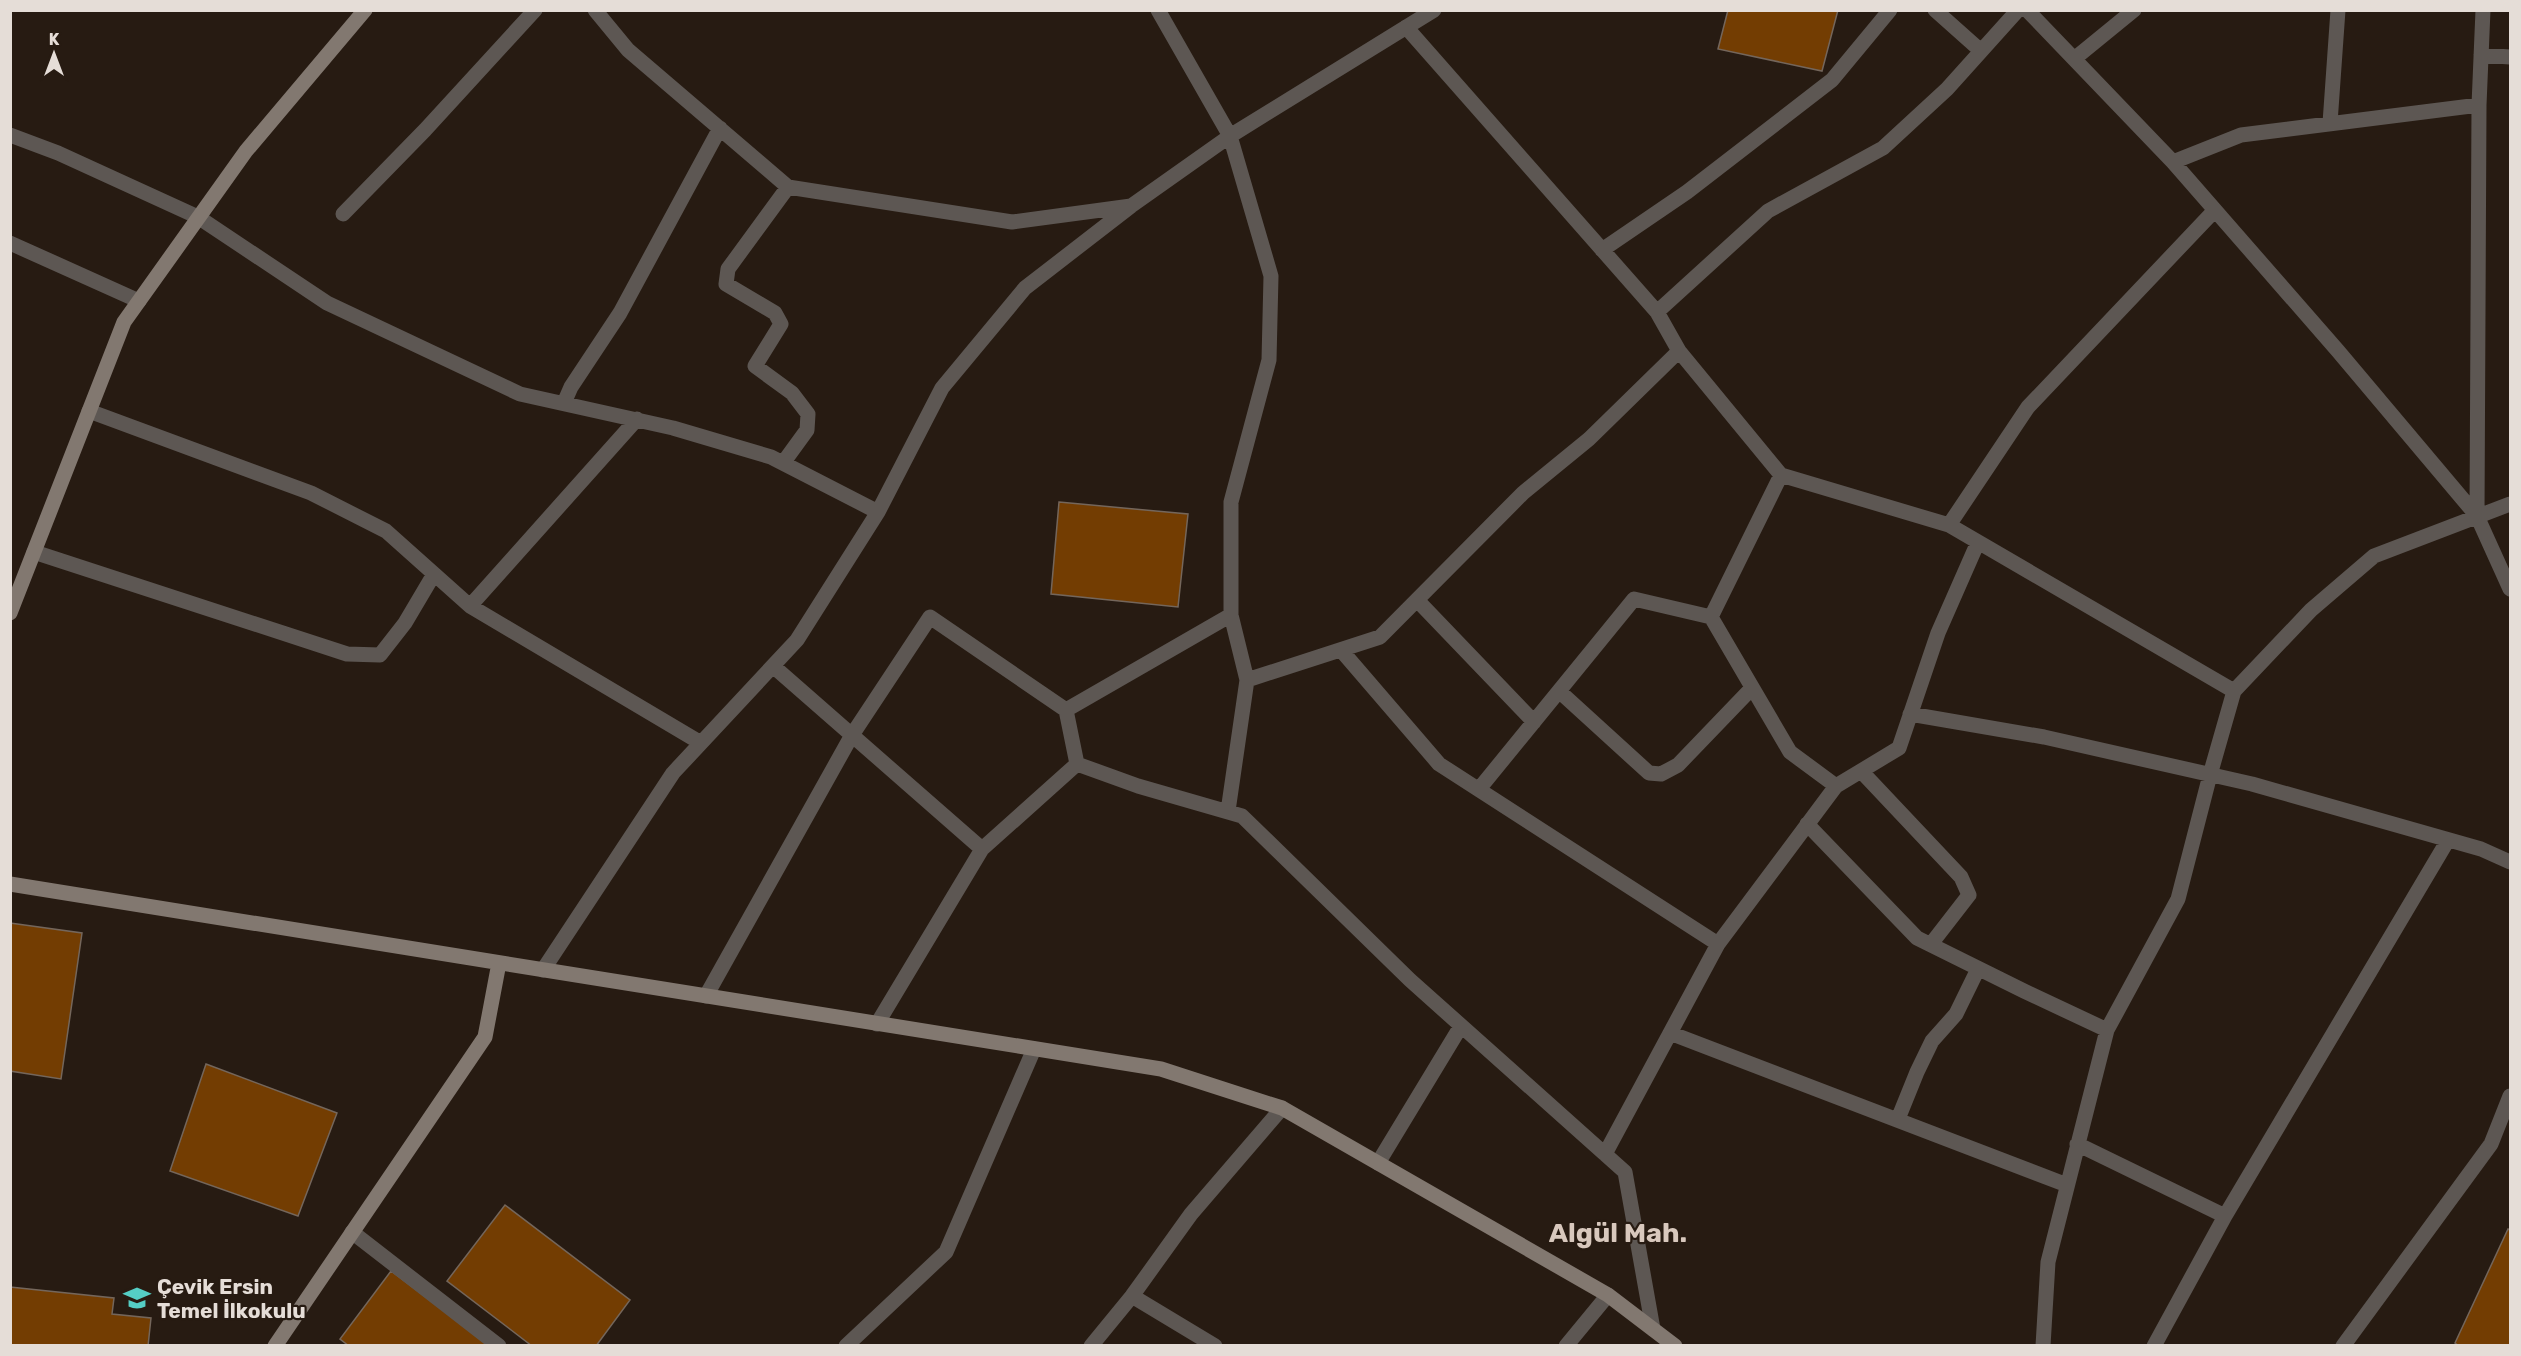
<svg xmlns="http://www.w3.org/2000/svg" width="2521" height="1356" viewBox="0 0 2521 1356" font-family="Rubik,sans-serif">
  <rect width="100%" height="100%" fill="#271b12"/>
  <path fill="#733d02" stroke="#74665b" stroke-width="1.5" d="M 1728,10 L 1838,10 L 1822,71 L 1718,49 Z
    M 1059,502 L 1188,514 L 1178,607 L 1051,594 Z
    M 10,923 L 82,933 L 61,1079 L 10,1071 Z
    M 206,1064 L 337,1113 L 298,1216 L 170,1171 Z
    M 505,1205 L 630,1300 L 596,1346 L 532,1346 L 447,1281 Z
    M 2508,1229 L 2510,1230 L 2510,1346 L 2459,1346 L 2455,1343 Z
    M 391,1271 L 491,1346 L 349,1346 L 340,1339 Z
    M 10,1287 L 114,1298 L 112,1314 L 151,1318 L 148,1346 L 10,1346 Z"/>
  <g fill="none" stroke-linecap="round" stroke-linejoin="round">
    <path stroke="#5d5753" stroke-width="15" d="M 595,10 L 628,50 L 788,187 L 1012,222 L 1131,206 L 1230,136 L 1434,10
      M 1158,10 L 1230,136 L 1271,276 L 1269,360 L 1231,502 L 1231,615 L 1247,680 L 1380,637 L 1523,493 L 1589,439 L 1679,351
      M 1935,10 L 1981,51
      M 2027,10 L 2173,162 L 2338,351 L 2477,516 L 2510,589
      M 1406,27 L 1657,312 L 1679,351 L 1781,475 L 1949,525 L 2234,691
      M 2481,55 L 2510,57
      M 2074,59 L 2134,10
      M 2330,123 L 2338,10
      M 10,135 L 58,153 L 198,217 L 327,303 L 520,394 L 673,428 L 771,457 L 878,512
      M 2173,162 L 2241,135 L 2479,105
      M 343,214 L 425,130 L 535,10
      M 10,243 L 139,301
      M 1602,250 L 1687,192 L 1832,80 L 1890,10
      M 1657,312 L 1768,211 L 1883,148 L 1947,89 L 2018,10
      M 564,403 L 571,387 L 620,313 L 720,128
      M 89,411 L 311,493 L 386,531 L 470,606
      M 637,419 L 470,606 L 701,743
      M 783,463 L 807,430 L 808,414 L 792,393 L 755,366 L 781,324 L 775,313 L 726,284 L 728,269 L 788,187
      M 2477,516 L 2479,105 L 2483,10
      M 1949,525 L 2028,407 L 2215,210
      M 34,552 L 347,654 L 380,655 L 405,623 L 434,574
      M 1417,600 L 1534,722
      M 1711,617 L 1781,475
      M 1341,650 L 1439,764 L 1718,944
      M 773,666 L 982,849
      M 1559,691 L 1649,773 L 1661,774 L 1678,765 L 1752,688
      M 1066,710 L 1231,615
      M 1910,714 L 2044,737 L 2252,784 L 2481,849 L 2510,862
      M 1077,764 L 1138,786 L 1242,816 L 1410,980 L 1625,1172 L 1653,1329
      M 1861,771 L 1961,877 L 1969,895 L 1931,944
      M 1479,789 L 1634,599 L 1711,617 L 1790,752 L 1836,786
      M 1228,811 L 1247,680
      M 1807,824 L 1917,938 L 2024,991 L 2107,1030
      M 543,970 L 673,773 L 797,640 L 878,512 L 942,388 L 1025,288 L 1131,206
      M 706,996 L 852,735 L 930,617 L 1066,710 L 1077,764
      M 877,1024 L 982,849 L 1077,764
      M 1670,1033 L 2067,1185
      M 1898,1119 L 1917,1072 L 1932,1041 L 1956,1014 L 1978,969
      M 2077,1144 L 2225,1216
      M 1605,1154 L 1718,944 L 1836,786 L 1899,748 L 1938,633 L 1978,542
      M 1378,1163 L 1461,1026
      M 352,1232 L 499,1346
      M 1132,1296 L 1215,1346
      M 846,1346 L 946,1252 L 1034,1049
      M 1091,1346 L 1132,1296 L 1191,1214 L 1282,1108
      M 1566,1346 L 1608,1295
      M 2043,1346 L 2048,1262 L 2107,1030 L 2178,899 L 2210,775 L 2234,691 L 2311,610 L 2374,556 L 2510,504
      M 2154,1346 L 2225,1216 L 2448,840
      M 2343,1346 L 2491,1144 L 2510,1096"/>
    <path stroke="#827870" stroke-width="15" d="M 10,613 L 124,322 L 246,151 L 365,10
      M 10,884 L 1161,1069 L 1282,1108 L 1608,1295 L 1675,1346
      M 275,1346 L 485,1037 L 499,963"/>
  </g>
  <defs>
    <symbol id="school-bare" viewBox="-9 -9 18 18"><path d="M0-5L7-2L0 1L-7-2ZM-4 1L0 2.5L4 1V4Q0 6-4 4Z" fill="#55cec5" stroke="#271b12" stroke-width="2.5" paint-order="stroke"/></symbol>
  </defs>
  <g fill-rule="evenodd">
    <use href="#school-bare" x="118" y="1279" width="38" height="38"/>
  </g>
  <g text-anchor="middle" dominant-baseline="central" stroke-width="4.5" stroke-linejoin="round" paint-order="stroke">
    <g font-size="21" font-weight="bold" fill="#e5ddd7" stroke="#271b12" text-anchor="start">
      <text x="157" y="1286">Çevik Ersin<tspan x="157" dy="24">Temel İlkokulu</tspan></text>
    </g>
    <g font-size="27" font-weight="bold" fill="#d8c8bd" stroke="#271b12">
      <text x="1618" y="1233">Algül Mah.</text>
    </g>
  </g>
  <rect width="2521" height="1356" fill="none" stroke="#e5ddd7" stroke-width="24"/>
  <g transform="translate(54 54)" stroke="#271b12" stroke-width="4.5" paint-order="stroke">
  <path d="M0-4.5L10 22L0 15L-10 22Z" fill="#e5ddd7"/>
  <text y="-9" font-size="16" font-weight="bold" text-anchor="middle" fill="#e5ddd7">K</text>
  </g>
</svg>
